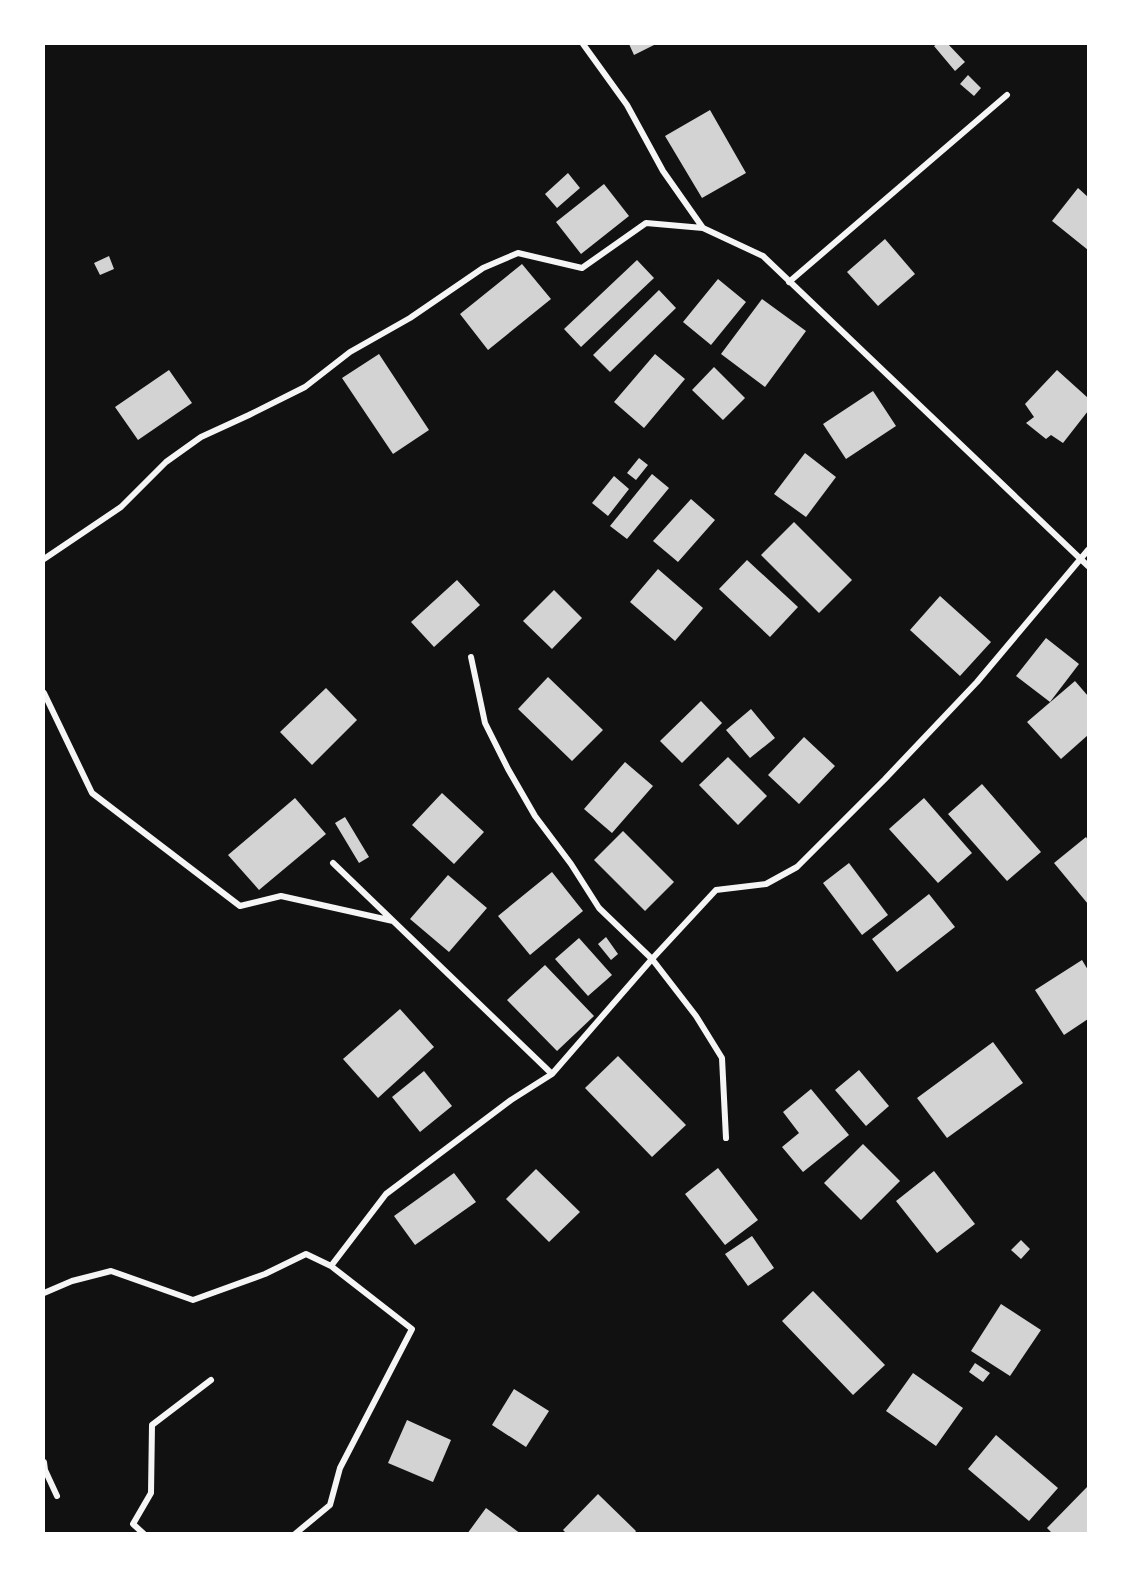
<svg xmlns="http://www.w3.org/2000/svg" width="1132" height="1577" viewBox="0 0 1132 1577" font-family="Montserrat,sans-serif">
  <rect width="100%" height="100%" fill="#111"/>
  <path fill="#d3d3d3" d="M 629,44 L 656,44 L 634,55 Z
    M 937,44 L 948,44 L 965,62 L 955,71 L 934,46 Z
    M 968,75 L 981,88 L 974,96 L 960,84 Z
    M 710,110 L 746,173 L 702,198 L 665,136 Z
    M 568,173 L 580,188 L 557,208 L 545,194 Z
    M 604,184 L 629,216 L 581,254 L 556,222 Z
    M 1078,188 L 1088,197 L 1088,250 L 1052,221 Z
    M 885,239 L 915,274 L 878,306 L 847,272 Z
    M 109,256 L 114,269 L 100,275 L 94,263 Z
    M 637,260 L 654,278 L 581,347 L 564,329 Z
    M 522,264 L 551,299 L 488,350 L 460,314 Z
    M 718,279 L 746,302 L 711,345 L 683,322 Z
    M 659,290 L 676,308 L 610,372 L 593,355 Z
    M 762,299 L 806,331 L 765,387 L 721,354 Z
    M 379,354 L 429,430 L 393,454 L 342,378 Z
    M 655,354 L 685,379 L 644,428 L 614,402 Z
    M 714,367 L 745,398 L 723,420 L 692,390 Z
    M 169,370 L 192,403 L 138,440 L 115,407 Z
    M 1057,370 L 1088,398 L 1088,411 L 1063,443 L 1051,435 L 1046,439 L 1026,423 L 1034,417 L 1025,404 Z
    M 873,391 L 896,426 L 846,459 L 823,424 Z
    M 805,453 L 836,477 L 806,517 L 774,494 Z
    M 639,458 L 648,465 L 636,480 L 627,473 Z
    M 652,474 L 669,488 L 627,539 L 610,526 Z
    M 614,476 L 629,489 L 608,516 L 592,503 Z
    M 691,499 L 715,520 L 678,562 L 653,541 Z
    M 794,522 L 852,580 L 819,613 L 761,555 Z
    M 747,560 L 798,607 L 770,637 L 719,589 Z
    M 658,569 L 703,608 L 675,641 L 630,602 Z
    M 457,580 L 480,605 L 434,647 L 411,622 Z
    M 554,590 L 582,618 L 552,649 L 523,621 Z
    M 940,596 L 991,642 L 960,676 L 910,630 Z
    M 1046,638 L 1079,664 L 1050,702 L 1016,676 Z
    M 548,677 L 603,730 L 572,761 L 518,709 Z
    M 1075,681 L 1088,696 L 1088,735 L 1061,759 L 1027,722 Z
    M 326,688 L 357,720 L 312,765 L 280,732 Z
    M 701,701 L 722,723 L 682,763 L 660,741 Z
    M 751,709 L 775,738 L 750,758 L 726,730 Z
    M 804,737 L 835,766 L 799,804 L 768,775 Z
    M 728,757 L 767,796 L 738,825 L 699,785 Z
    M 625,762 L 653,786 L 612,833 L 584,809 Z
    M 982,784 L 1041,852 L 1007,881 L 948,814 Z
    M 442,793 L 484,832 L 454,864 L 412,825 Z
    M 295,798 L 326,834 L 259,890 L 228,855 Z
    M 924,798 L 972,853 L 938,883 L 889,829 Z
    M 345,817 L 369,857 L 359,863 L 335,823 Z
    M 623,831 L 674,882 L 645,911 L 594,860 Z
    M 1086,837 L 1088,840 L 1088,904 L 1054,863 Z
    M 849,863 L 888,915 L 862,935 L 823,883 Z
    M 552,872 L 583,911 L 530,955 L 498,916 Z
    M 448,875 L 487,908 L 449,952 L 410,919 Z
    M 929,894 L 955,927 L 897,972 L 872,939 Z
    M 606,937 L 618,954 L 611,960 L 598,944 Z
    M 579,938 L 612,975 L 588,996 L 555,959 Z
    M 1082,960 L 1088,970 L 1088,1019 L 1064,1035 L 1035,990 Z
    M 545,965 L 594,1016 L 557,1051 L 507,1000 Z
    M 400,1009 L 434,1047 L 378,1098 L 343,1059 Z
    M 993,1042 L 1023,1083 L 947,1138 L 917,1098 Z
    M 618,1056 L 686,1125 L 652,1157 L 585,1088 Z
    M 859,1070 L 889,1106 L 866,1126 L 835,1090 Z
    M 424,1071 L 452,1106 L 420,1132 L 392,1097 Z
    M 811,1089 L 849,1135 L 803,1172 L 782,1147 L 799,1133 L 783,1112 Z
    M 863,1144 L 900,1181 L 861,1220 L 824,1183 Z
    M 718,1168 L 758,1220 L 725,1245 L 685,1194 Z
    M 536,1169 L 580,1212 L 549,1242 L 506,1199 Z
    M 934,1171 L 975,1224 L 937,1253 L 896,1201 Z
    M 454,1173 L 476,1202 L 415,1245 L 394,1216 Z
    M 752,1236 L 774,1268 L 748,1286 L 725,1254 Z
    M 1021,1240 L 1030,1249 L 1021,1259 L 1011,1250 Z
    M 813,1291 L 885,1365 L 853,1395 L 782,1321 Z
    M 1001,1304 L 1041,1330 L 1010,1376 L 971,1351 Z
    M 975,1363 L 990,1373 L 983,1382 L 969,1372 Z
    M 913,1373 L 963,1408 L 936,1446 L 886,1411 Z
    M 514,1389 L 549,1411 L 526,1447 L 492,1425 Z
    M 407,1420 L 451,1440 L 433,1482 L 388,1463 Z
    M 996,1435 L 1058,1488 L 1029,1521 L 968,1469 Z
    M 1088,1486 L 1088,1534 L 1053,1534 L 1047,1528 Z
    M 598,1494 L 636,1531 L 634,1534 L 567,1534 L 563,1530 Z
    M 486,1508 L 521,1534 L 467,1534 Z"/>
  <g fill="none" stroke-linecap="round" stroke-linejoin="round">
    <path stroke="#f5f5f5" stroke-width="6" d="M 583,44 L 627,105 L 663,171 L 703,228
      M 789,282 L 1007,95
      M 44,559 L 121,507 L 166,462 L 201,437 L 249,415 L 305,387 L 350,352 L 410,318 L 483,268 L 518,253 L 582,268 L 646,223 L 703,228 L 763,256 L 1088,566
      M 471,657 L 485,723 L 508,769 L 535,816 L 571,864 L 599,908 L 652,959 L 696,1016 L 722,1058 L 726,1138
      M 44,693 L 92,793 L 240,906 L 281,896 L 393,921
      M 333,863 L 552,1074
      M 44,1293 L 72,1281 L 111,1271 L 193,1300 L 265,1274 L 306,1254 L 331,1266
      M 44,1462 L 45,1470 L 57,1496
      M 144,1534 L 133,1524 L 151,1493 L 152,1425 L 211,1380
      M 295,1534 L 330,1505 L 340,1468 L 412,1329 L 331,1266 L 386,1194 L 511,1100 L 552,1074 L 652,959 L 716,890 L 766,884 L 797,867 L 885,779 L 977,682 L 1088,550"/>
  </g>
  <rect width="1132" height="1577" fill="none" stroke="#ffffff" stroke-width="90"/>
</svg>
